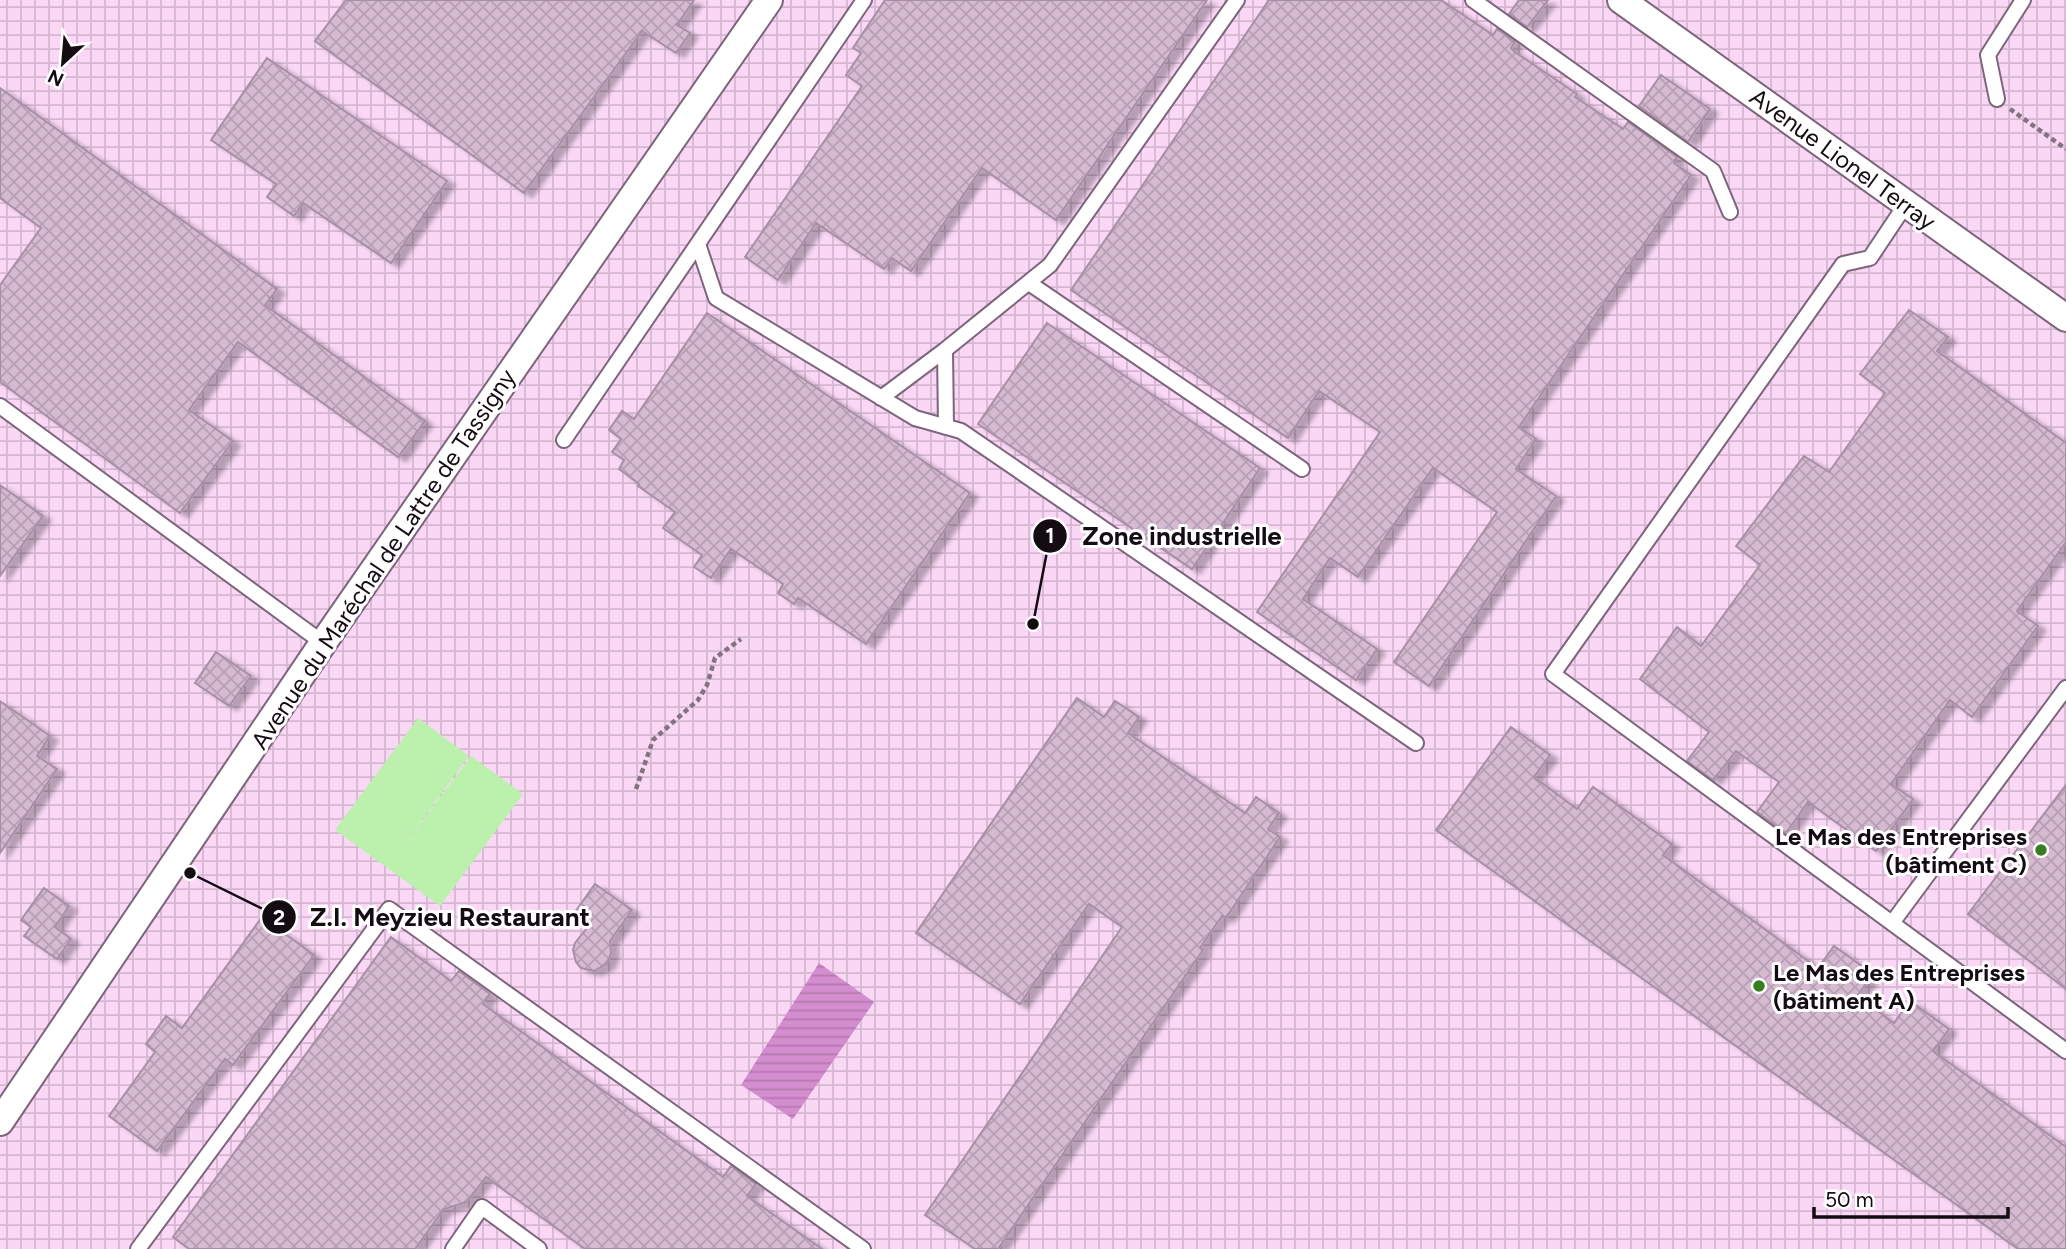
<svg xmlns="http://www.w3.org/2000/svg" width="2066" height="1249" viewBox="0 0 2066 1249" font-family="Figtree,sans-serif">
  <defs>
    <pattern id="industrial-grid" width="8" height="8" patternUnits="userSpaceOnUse" patternTransform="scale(1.75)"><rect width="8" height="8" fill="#f9d7f5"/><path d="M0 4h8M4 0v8" fill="none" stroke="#d5b7d1"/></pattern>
    <pattern id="water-rules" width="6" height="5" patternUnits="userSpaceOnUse" patternTransform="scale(1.75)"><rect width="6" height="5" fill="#d48dce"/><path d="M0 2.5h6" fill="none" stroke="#b578b0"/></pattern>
    <pattern id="building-cross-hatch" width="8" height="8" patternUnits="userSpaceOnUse" patternTransform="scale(1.75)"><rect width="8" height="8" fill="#d5bad2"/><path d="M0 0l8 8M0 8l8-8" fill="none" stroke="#b69fb3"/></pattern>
    <filter id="shadow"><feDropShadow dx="8" dy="4.5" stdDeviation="2" flood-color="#0004"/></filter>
  </defs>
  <rect width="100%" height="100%" fill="#fee8fc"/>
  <path fill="url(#industrial-grid)" d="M 0,0 L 2066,0 L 2066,1249 L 0,1249 Z"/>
  <path fill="#bbf1ac" d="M 418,718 L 469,756 L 394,858 L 471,756 L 523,794 L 440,906 L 335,830 Z"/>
  <path fill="url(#water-rules)" d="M 819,963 L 874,1002 L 793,1119 L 741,1085 Z"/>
  <path fill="url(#building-cross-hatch)" stroke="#a88fa5" stroke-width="2" filter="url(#shadow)" d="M 346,0 L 694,0 L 677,25 L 690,33 L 676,53 L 642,31 L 524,193 L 315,41 Z
    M 885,0 L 1207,0 L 1056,220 L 982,168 L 911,271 L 892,258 L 884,269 L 816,223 L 778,280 L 745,257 L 862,86 L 846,75 L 861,53 L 853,48 Z
    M 1269,0 L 1441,0 L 1493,35 L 1497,29 L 1515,42 L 1511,48 L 1515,52 L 1577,94 L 1575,97 L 1623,129 L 1628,122 L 1677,157 L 1674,163 L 1691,175 L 1519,427 L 1536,439 L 1516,469 L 1556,496 L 1429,686 L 1394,662 L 1497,512 L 1433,468 L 1358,577 L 1330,558 L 1303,599 L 1377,649 L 1356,680 L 1257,612 L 1380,432 L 1319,391 L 1288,438 L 1071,290 Z
    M 1519,0 L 1548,0 L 1527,27 L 1509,14 Z
    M 267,58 L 447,181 L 391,263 L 303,203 L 294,216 L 267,197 L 276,184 L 211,140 Z
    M 1661,75 L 1710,109 L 1688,142 L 1639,106 Z
    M 0,88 L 277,289 L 265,305 L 425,421 L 398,457 L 238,342 L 189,410 L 233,441 L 180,513 L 0,382 L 0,285 L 41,228 L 0,198 Z
    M 1909,310 L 1948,337 L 1937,351 L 2066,443 L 2066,542 L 2017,611 L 2038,626 L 1972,717 L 1950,700 L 1891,784 L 1913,799 L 1876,851 L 1808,802 L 1786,833 L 1757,812 L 1779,782 L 1736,751 L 1713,780 L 1687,761 L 1709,732 L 1640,679 L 1677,627 L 1701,646 L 1760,565 L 1736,546 L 1804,456 L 1829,472 L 1885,393 L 1860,374 Z
    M 707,313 L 970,493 L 866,644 L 798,598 L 794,604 L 778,593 L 783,584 L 731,549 L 711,578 L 694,567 L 702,555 L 663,528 L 675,512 L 638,486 L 639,484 L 619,469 L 624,460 L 612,452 L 621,439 L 609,430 L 622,411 L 634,419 Z
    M 1047,323 L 1260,468 L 1192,569 L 978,424 Z
    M 0,485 L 43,516 L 0,576 Z
    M 216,652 L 251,676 L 229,706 L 195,683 Z
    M 1077,698 L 1104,717 L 1115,701 L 1139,717 L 1128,733 L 1245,813 L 1256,797 L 1279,813 L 1268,829 L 1280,837 L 1226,918 L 1222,916 L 1200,948 L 1203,950 L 998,1249 L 975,1249 L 925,1215 L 1122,927 L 1089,904 L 1020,1004 L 916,933 Z
    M 0,701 L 50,736 L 37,756 L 57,769 L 0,853 Z
    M 1511,727 L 1550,755 L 1534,777 L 1577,809 L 1593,787 L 1672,844 L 1663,855 L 1818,968 L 1834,946 L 1873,974 L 1857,996 L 1894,1023 L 1910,1001 L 1949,1029 L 1933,1051 L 2066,1147 L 2066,1249 L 2018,1249 L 1436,830 Z
    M 2066,785 L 2066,989 L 1968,914 Z
    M 595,884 L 632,910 L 610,941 L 611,953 L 607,964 L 594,971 L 581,968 L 576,962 L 573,950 L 575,943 L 591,923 L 575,912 Z
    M 44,888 L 69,906 L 55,927 L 71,939 L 57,959 L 24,936 L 31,927 L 21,920 Z
    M 262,917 L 314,955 L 233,1065 L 225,1059 L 157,1151 L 109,1116 L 155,1052 L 146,1044 L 166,1016 L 182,1028 Z
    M 391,937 L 451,981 L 459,971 L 490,994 L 483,1004 L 723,1177 L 731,1166 L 756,1184 L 747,1196 L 822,1249 L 585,1249 L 486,1177 L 467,1202 L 444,1209 L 415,1249 L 189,1249 L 173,1237 Z"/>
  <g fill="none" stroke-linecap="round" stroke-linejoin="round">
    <defs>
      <path id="lane" d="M 1473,0 L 1713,171 L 1730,212
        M 1997,99 L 1988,55 L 2023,0
        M 1906,204 L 1870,258 L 1843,264 L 1553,674 L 2066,1051
        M 698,244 L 716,298 L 915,418 L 961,431 L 1416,743
        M 1029,283 L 1302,469
        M 945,350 L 1050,265 L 1237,0
        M 881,398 L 945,350 L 946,427
        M 0,406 L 323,643
        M 564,440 L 864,0
        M 1892,923 L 2066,688
        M 138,1249 L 389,909 L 863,1249
        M 453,1249 L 482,1207 L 539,1249"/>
      <path id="street" d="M 1621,0 L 2066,318
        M 0,1122 L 323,643 L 769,0"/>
    </defs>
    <use href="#lane" stroke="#7d657b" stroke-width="18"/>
    <use href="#street" stroke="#7d657b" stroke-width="30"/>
    <path stroke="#827381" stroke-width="4.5" stroke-dasharray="5 3.5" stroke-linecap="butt" d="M 2010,109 L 2066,149
      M 636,789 L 653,740 L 698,700 L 707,685 L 715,658 L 741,639"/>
    <use href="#lane" stroke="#fff" stroke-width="14"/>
    <use href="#street" stroke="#fff" stroke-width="26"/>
  </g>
  <g fill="#387d21" stroke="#fff" stroke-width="2.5">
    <circle cx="2041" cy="850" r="7"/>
    <circle cx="1759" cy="986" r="7"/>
  </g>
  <g text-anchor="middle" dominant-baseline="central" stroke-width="6" stroke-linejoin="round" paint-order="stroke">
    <g font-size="24" fill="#140b13" stroke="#fff">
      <text transform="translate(1843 159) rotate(36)">Avenue Lionel Terray</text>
      <text transform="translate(383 559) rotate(-56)">Avenue du Maréchal de Lattre de Tassigny</text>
    </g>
    <g font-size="24" font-weight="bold" fill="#140b13" stroke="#fff" text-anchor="end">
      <text x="2027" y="836">Le Mas des Entreprises<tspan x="2027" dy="28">(bâtiment C)</tspan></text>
      <text x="1773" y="972" text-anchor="start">Le Mas des Entreprises<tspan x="1773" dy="28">(bâtiment A)</tspan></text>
    </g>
  </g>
  <path fill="none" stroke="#140b13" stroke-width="2.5" d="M1033 624L1050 536M190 873L279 917"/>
  <g fill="#140b13" stroke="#fff" stroke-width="2.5">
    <circle cx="1033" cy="624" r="7"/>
    <circle cx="190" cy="873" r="7"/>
    <circle cx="1050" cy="536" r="18"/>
    <circle cx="279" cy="917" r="18"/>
  </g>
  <g font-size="21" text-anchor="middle" font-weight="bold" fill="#fff">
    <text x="1050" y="543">1</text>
    <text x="279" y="925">2</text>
  </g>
  <g font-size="26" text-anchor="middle" font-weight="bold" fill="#140b13" stroke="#fff" stroke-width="6" stroke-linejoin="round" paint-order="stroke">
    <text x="1182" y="545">Zone industrielle</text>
    <text x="450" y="926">Z.I. Meyzieu Restaurant</text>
  </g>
  <g transform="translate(63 63) rotate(206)" stroke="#ffffff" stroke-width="5" paint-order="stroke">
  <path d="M0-5L12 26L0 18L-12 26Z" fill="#140b13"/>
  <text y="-10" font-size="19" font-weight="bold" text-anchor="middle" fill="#140b13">N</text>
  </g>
  <path d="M1814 1207v10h194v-10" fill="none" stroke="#140b13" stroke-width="3.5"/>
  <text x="1825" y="1207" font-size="21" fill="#140b13" stroke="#ffffff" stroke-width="5" paint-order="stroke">50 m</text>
</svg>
